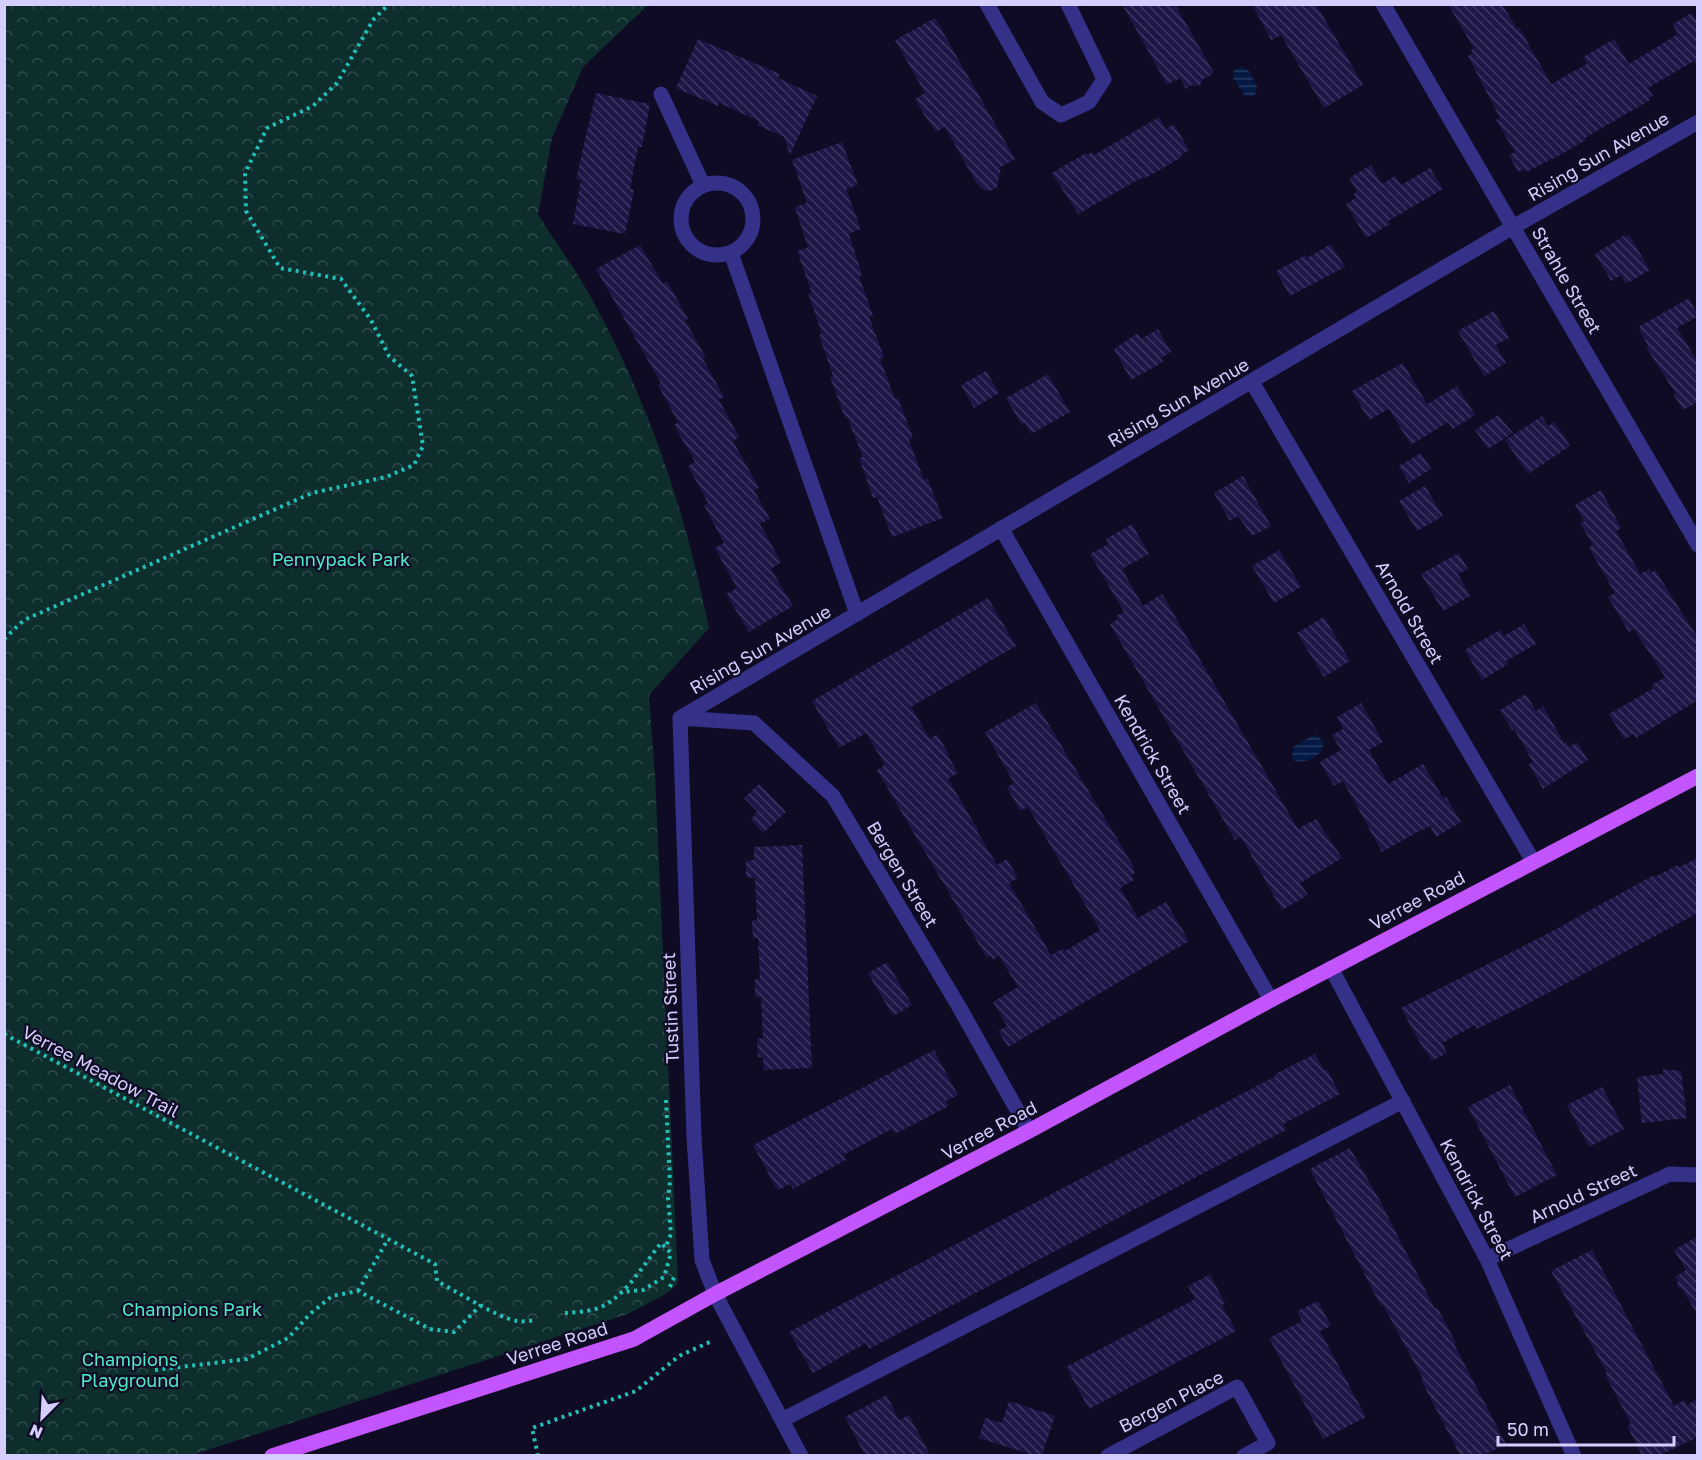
<svg xmlns="http://www.w3.org/2000/svg" width="1702" height="1460" viewBox="0 0 1702 1460" font-family="'Golos Text',sans-serif">
  <defs>
    <pattern id="park-crowns" width="20" height="18" patternUnits="userSpaceOnUse" patternTransform="scale(1.5)"><rect width="20" height="18" fill="#0e2e2e"/><path d="M2 6a3 3 0 1 1 6 0M12 15a3 3 0 1 1 6 0" fill="none" stroke="#304b4d"/></pattern>
    <pattern id="water-rules" width="6" height="5" patternUnits="userSpaceOnUse" patternTransform="scale(1.5)"><rect width="6" height="5" fill="#041a44"/><path d="M0 2.5h6" fill="none" stroke="#283a60"/></pattern>
    <pattern id="building-back-hatch" width="6" height="6" patternUnits="userSpaceOnUse" patternTransform="scale(1.5)"><rect width="6" height="6" fill="#201547"/><path d="M-1 5l2 2M0 0l6 6M5-1l2 2" fill="none" stroke="#403663"/></pattern>
  </defs>
  <rect width="100%" height="100%" fill="#100b24"/>
  <path fill="url(#park-crowns)" d="M 5,4 L 648,5 L 583,67 L 552,138 L 538,214 C 556,244 578,272 594,303 C 651,408 685,511 709,628 L 649,695 L 655,776 L 678,1283 L 669,1292 L 628,1314 L 192,1455 L 5,1455 Z"/>
  <path fill="url(#water-rules)" d="M 1241,67 L 1248,70 L 1258,88 L 1254,96 L 1245,96 L 1233,78 L 1234,70 Z
    M 1316,735 L 1323,741 C 1326,755 1303,767 1292,759 L 1293,747 L 1312,736 Z"/>
  <path fill="url(#building-back-hatch)" d="M 1122,4 L 1175,4 L 1214,73 L 1202,80 L 1200,86 L 1192,85 L 1186,89 L 1180,78 L 1167,85 Z
    M 1252,4 L 1316,4 L 1363,85 L 1324,108 L 1281,35 L 1271,40 Z
    M 1448,4 L 1502,4 L 1517,29 L 1519,27 L 1551,84 L 1587,64 L 1583,57 L 1614,39 L 1629,64 L 1678,34 L 1673,24 L 1691,13 L 1698,23 L 1698,67 L 1694,61 L 1648,88 L 1653,96 L 1649,98 L 1650,100 L 1585,138 L 1586,140 L 1560,155 L 1526,172 L 1524,169 L 1518,172 L 1509,155 L 1515,152 L 1496,120 L 1500,118 L 1468,56 L 1473,53 L 1471,50 L 1474,49 Z
    M 935,18 L 1015,159 L 1001,167 L 997,187 L 990,191 L 982,189 L 976,182 L 945,127 L 936,132 L 925,116 L 915,99 L 925,93 L 895,40 Z
    M 698,39 L 780,74 L 778,78 L 817,96 L 790,155 L 784,137 L 757,125 L 759,121 L 719,103 L 718,106 L 676,88 Z
    M 596,93 L 650,104 L 642,147 L 638,147 L 630,189 L 634,190 L 625,234 L 573,224 L 581,180 L 576,179 Z
    M 1159,117 L 1166,129 L 1174,124 L 1189,150 L 1181,155 L 1182,157 L 1144,179 L 1143,177 L 1078,214 L 1052,173 L 1086,153 L 1087,155 L 1092,152 L 1094,155 Z
    M 842,142 L 858,185 L 846,189 L 861,229 L 849,234 L 862,275 L 859,276 L 873,316 L 869,317 L 884,357 L 880,359 L 895,399 L 898,398 L 913,438 L 909,440 L 924,480 L 927,478 L 943,518 L 892,537 L 877,497 L 873,498 L 859,458 L 863,457 L 847,417 L 845,418 L 830,377 L 833,376 L 819,335 L 822,334 L 808,293 L 812,293 L 797,251 L 808,248 L 795,207 L 807,203 L 792,160 Z
    M 1371,165 L 1382,184 L 1395,176 L 1401,185 L 1430,168 L 1443,189 L 1388,221 L 1390,224 L 1366,238 L 1346,204 L 1356,198 L 1354,194 L 1357,191 L 1349,178 Z
    M 1625,235 L 1626,237 L 1629,235 L 1650,270 L 1626,284 L 1621,275 L 1611,281 L 1595,254 Z
    M 1331,244 L 1345,267 L 1290,296 L 1276,271 L 1306,255 L 1307,258 Z
    M 640,245 L 663,284 L 667,281 L 688,319 L 685,320 L 706,358 L 703,359 L 724,397 L 719,400 L 739,437 L 733,441 L 759,488 L 754,490 L 770,519 L 760,524 L 781,562 L 771,569 L 793,606 L 749,632 L 726,594 L 737,588 L 715,548 L 724,543 L 704,505 L 708,503 L 688,466 L 695,462 L 674,425 L 678,422 L 658,385 L 661,383 L 596,269 Z
    M 1689,298 L 1698,316 L 1677,328 L 1698,362 L 1698,402 L 1683,410 L 1674,395 L 1676,394 L 1646,347 L 1648,346 L 1639,329 L 1640,326 Z
    M 1494,311 L 1509,338 L 1496,345 L 1506,363 L 1484,376 L 1458,331 Z
    M 1158,329 L 1171,352 L 1161,358 L 1163,362 L 1131,380 L 1114,349 L 1138,333 L 1141,339 Z
    M 1403,363 L 1427,404 L 1457,386 L 1475,415 L 1453,429 L 1448,422 L 1411,445 L 1389,409 L 1369,420 L 1352,391 Z
    M 986,371 L 999,393 L 974,408 L 961,385 Z
    M 1048,374 L 1070,412 L 1031,434 L 1025,423 L 1022,425 L 1006,398 Z
    M 1498,415 L 1513,433 L 1488,449 L 1475,430 Z
    M 1542,416 L 1548,426 L 1555,422 L 1570,446 L 1528,474 L 1505,440 Z
    M 1421,453 L 1431,469 L 1409,483 L 1399,466 Z
    M 1243,476 L 1271,526 L 1252,536 L 1238,516 L 1230,521 L 1214,493 Z
    M 1425,486 L 1443,516 L 1417,531 L 1399,501 Z
    M 1601,490 L 1621,528 L 1616,531 L 1640,574 L 1649,569 L 1651,573 L 1655,570 L 1698,638 L 1698,700 L 1636,738 L 1634,734 L 1624,739 L 1609,714 L 1654,688 L 1652,685 L 1665,677 L 1634,629 L 1629,632 L 1608,597 L 1615,593 L 1589,548 L 1593,545 L 1580,523 L 1584,521 L 1575,505 Z
    M 1132,524 L 1149,554 L 1122,569 L 1143,606 L 1162,594 L 1298,829 L 1316,819 L 1342,858 L 1300,883 L 1308,895 L 1282,910 L 1241,837 L 1235,840 L 1110,624 L 1118,619 L 1116,616 L 1124,612 L 1090,554 L 1109,544 L 1106,539 Z
    M 1279,550 L 1301,587 L 1274,603 L 1252,566 Z
    M 1459,553 L 1468,569 L 1458,574 L 1470,596 L 1443,611 L 1421,574 Z
    M 988,598 L 1016,646 L 911,707 L 930,739 L 937,734 L 948,753 L 947,754 L 958,773 L 948,779 L 978,830 L 977,831 L 997,865 L 1007,859 L 1018,878 L 1009,883 L 1051,955 L 1064,948 L 1065,951 L 1100,930 L 1028,807 L 1020,811 L 1007,787 L 1014,783 L 985,732 L 1036,703 L 1134,867 L 1132,869 L 1135,873 L 1132,875 L 1134,880 L 1120,888 L 1138,918 L 1166,902 L 1189,941 L 1008,1047 L 998,1031 L 1007,1026 L 993,1002 L 1018,987 L 999,956 L 993,960 L 991,956 L 987,958 L 877,770 L 885,765 L 866,733 L 839,748 L 812,701 Z
    M 1324,617 L 1350,661 L 1324,677 L 1297,633 Z
    M 1524,624 L 1536,644 L 1506,661 L 1508,664 L 1482,680 L 1465,650 L 1500,630 L 1504,636 Z
    M 1526,694 L 1536,711 L 1543,706 L 1564,743 L 1566,742 L 1569,747 L 1577,742 L 1588,760 L 1543,789 L 1529,764 L 1533,762 L 1514,729 L 1512,730 L 1500,710 Z
    M 1361,703 L 1383,742 L 1369,750 L 1388,784 L 1423,764 L 1443,798 L 1446,797 L 1461,822 L 1436,837 L 1430,826 L 1423,830 L 1423,829 L 1382,852 L 1343,781 L 1334,786 L 1320,762 L 1341,750 L 1332,735 L 1343,729 L 1337,717 Z
    M 759,784 L 786,812 L 763,833 L 751,820 L 757,811 L 744,798 Z
    M 802,845 L 812,1068 L 764,1070 L 763,1057 L 758,1057 L 757,1039 L 763,1038 L 761,997 L 755,997 L 755,979 L 760,979 L 758,938 L 753,938 L 752,920 L 757,920 L 755,878 L 746,877 L 746,861 L 754,860 L 754,847 Z
    M 1698,858 L 1698,913 L 1531,1002 L 1477,1029 L 1475,1025 L 1442,1043 L 1447,1053 L 1432,1061 L 1426,1051 L 1425,1052 L 1401,1008 L 1547,934 L 1654,875 L 1655,877 L 1678,865 L 1679,867 Z
    M 887,962 L 912,1005 L 893,1016 L 868,973 Z
    M 934,1050 L 958,1095 L 946,1101 L 949,1106 L 895,1134 L 892,1129 L 866,1143 L 843,1155 L 846,1160 L 793,1189 L 790,1184 L 779,1190 L 776,1188 L 753,1145 Z
    M 1315,1054 L 1324,1070 L 1327,1069 L 1340,1094 L 1283,1124 L 1286,1130 L 869,1349 L 866,1343 L 813,1373 L 789,1332 L 1276,1076 L 1275,1074 Z
    M 1663,1069 L 1681,1071 L 1687,1118 L 1642,1123 L 1637,1077 L 1663,1074 Z
    M 1510,1085 L 1557,1175 L 1515,1197 L 1468,1107 Z
    M 1602,1087 L 1624,1129 L 1589,1147 L 1567,1105 Z
    M 1350,1148 L 1379,1199 L 1435,1309 L 1437,1307 L 1456,1343 L 1454,1344 L 1506,1444 L 1484,1455 L 1460,1455 L 1421,1380 L 1423,1379 L 1383,1305 L 1381,1306 L 1310,1169 Z
    M 1698,1236 L 1698,1315 L 1682,1289 L 1677,1287 L 1678,1281 L 1675,1277 L 1686,1270 L 1674,1250 Z
    M 1592,1250 L 1674,1406 L 1684,1400 L 1687,1405 L 1698,1399 L 1698,1437 L 1660,1455 L 1642,1455 L 1627,1426 L 1631,1424 L 1605,1374 L 1607,1373 L 1551,1271 Z
    M 1210,1274 L 1225,1303 L 1222,1305 L 1236,1331 L 1089,1409 L 1066,1367 L 1195,1299 L 1188,1286 Z
    M 1318,1301 L 1331,1326 L 1320,1331 L 1366,1417 L 1323,1439 L 1269,1338 L 1302,1321 L 1297,1311 Z
    M 887,1395 L 899,1420 L 909,1415 L 930,1455 L 865,1455 L 845,1417 Z
    M 1009,1401 L 1055,1416 L 1042,1455 L 1033,1455 L 979,1438 L 985,1418 L 1002,1423 Z"/>
  <g fill="none" stroke-linecap="round" stroke-linejoin="round">
    <path stroke="#21c0b9" stroke-width="4" stroke-dasharray="3 4.5" stroke-linecap="butt" d="M 4,639 L 24,620 L 312,493 L 386,477 L 414,465 L 423,446 L 412,376 L 389,356 L 371,320 L 341,279 L 280,268 L 246,211 L 245,173 L 267,128 L 313,106 L 337,83 L 373,20 L 389,4
      M 4,1034 L 435,1264 L 437,1281 C 456,1291 498,1318 517,1321 C 523,1322 529,1321 535,1320
      M 666,1100 L 670,1182 L 668,1198 L 671,1234 L 666,1246
      M 670,1287 L 672,1281 L 676,1275
      M 358,1291 L 388,1239
      M 565,1313 C 577,1312 591,1312 603,1306 C 627,1294 644,1264 661,1243 L 671,1253 L 664,1277 L 643,1290 L 621,1292
      M 155,1370 L 247,1359 L 288,1338 L 310,1314 L 332,1296 L 358,1291 L 430,1329 L 454,1332 L 481,1305
      M 538,1456 L 532,1428 L 636,1391 L 679,1356 L 710,1342"/>
    <path stroke="#363188" stroke-width="15" d="M 987,4 L 1042,102 L 1061,115 L 1089,102 L 1104,79 L 1068,4
      M 1383,4 L 1698,545
      M 661,94 L 703,185
      M681 219a36 36 0 1 1 72 0a36 36 0 1 1-72 0Z
      M 731,253 L 857,614
      M 1252,382 L 1533,861
      M 1001,528 L 1271,1000
      M 680,718 L 1513,227 L 1698,122
      M 680,718 L 694,1137 L 702,1260 L 715,1294 L 801,1456
      M 680,718 L 754,723 L 833,796 L 958,1005 L 1029,1131
      M 1331,968 L 1487,1259 L 1574,1456
      M 1487,1259 L 1670,1174 L 1698,1175
      M 782,1420 L 1403,1101
      M 1108,1456 L 1237,1387 L 1268,1443 L 1244,1456"/>
    <path stroke="#c255ff" stroke-width="15" d="M 272,1456 L 634,1339 L 715,1294 L 1029,1131 L 1271,1000 L 1698,776"/>
  </g>
  <g text-anchor="middle" dominant-baseline="central" stroke-width="4.5" stroke-linejoin="round" paint-order="stroke">
    <g font-size="18" fill="#d4ceff" stroke="#100b24">
      <text transform="translate(1598 156) rotate(-30)">Rising Sun Avenue</text>
      <text transform="translate(1567 280) rotate(60)">Strahle Street</text>
      <text transform="translate(1178 402) rotate(-30)">Rising Sun Avenue</text>
      <text transform="translate(1410 612) rotate(60)">Arnold Street</text>
      <text transform="translate(760 649) rotate(-30)">Rising Sun Avenue</text>
      <text transform="translate(1153 754) rotate(60)">Kendrick Street</text>
      <text transform="translate(903 874) rotate(59)">Bergen Street</text>
      <text transform="translate(1417 900) rotate(-28)">Verree Road</text>
      <text transform="translate(670 1008) rotate(-92)">Tustin Street</text>
      <text transform="translate(101 1071) rotate(28)">Verree Meadow Trail</text>
      <text transform="translate(989 1130) rotate(-28)">Verree Road</text>
      <text transform="translate(1583 1193) rotate(-25)">Arnold Street</text>
      <text transform="translate(1477 1199) rotate(62)">Kendrick Street</text>
      <text transform="translate(557 1343) rotate(-18)">Verree Road</text>
      <text transform="translate(1171 1401) rotate(-27)">Bergen Place</text>
    </g>
    <g font-size="18" fill="#4decc7" stroke="#100b24">
      <text x="341" y="559">Pennypack Park</text>
      <text x="192" y="1309">Champions Park</text>
      <text x="130" y="1359">Champions<tspan x="130" dy="21">Playground</tspan></text>
    </g>
  </g>
  <rect width="1702" height="1460" fill="none" stroke="#d4ceff" stroke-width="12"/>
  <g transform="translate(42 1418) rotate(204)" stroke="#100b24" stroke-width="4.5" paint-order="stroke">
  <path d="M0-4.5L10 22L0 15L-10 22Z" fill="#d4ceff"/>
  <text y="-9" font-size="16" font-weight="bold" text-anchor="middle" fill="#d4ceff">N</text>
  </g>
  <path d="M1498 1436v9h176v-9" fill="none" stroke="#d4ceff" stroke-width="3"/>
  <text x="1507" y="1436" font-size="18" fill="#d4ceff" stroke="#100b24" stroke-width="4.5" paint-order="stroke">50 m</text>
</svg>
